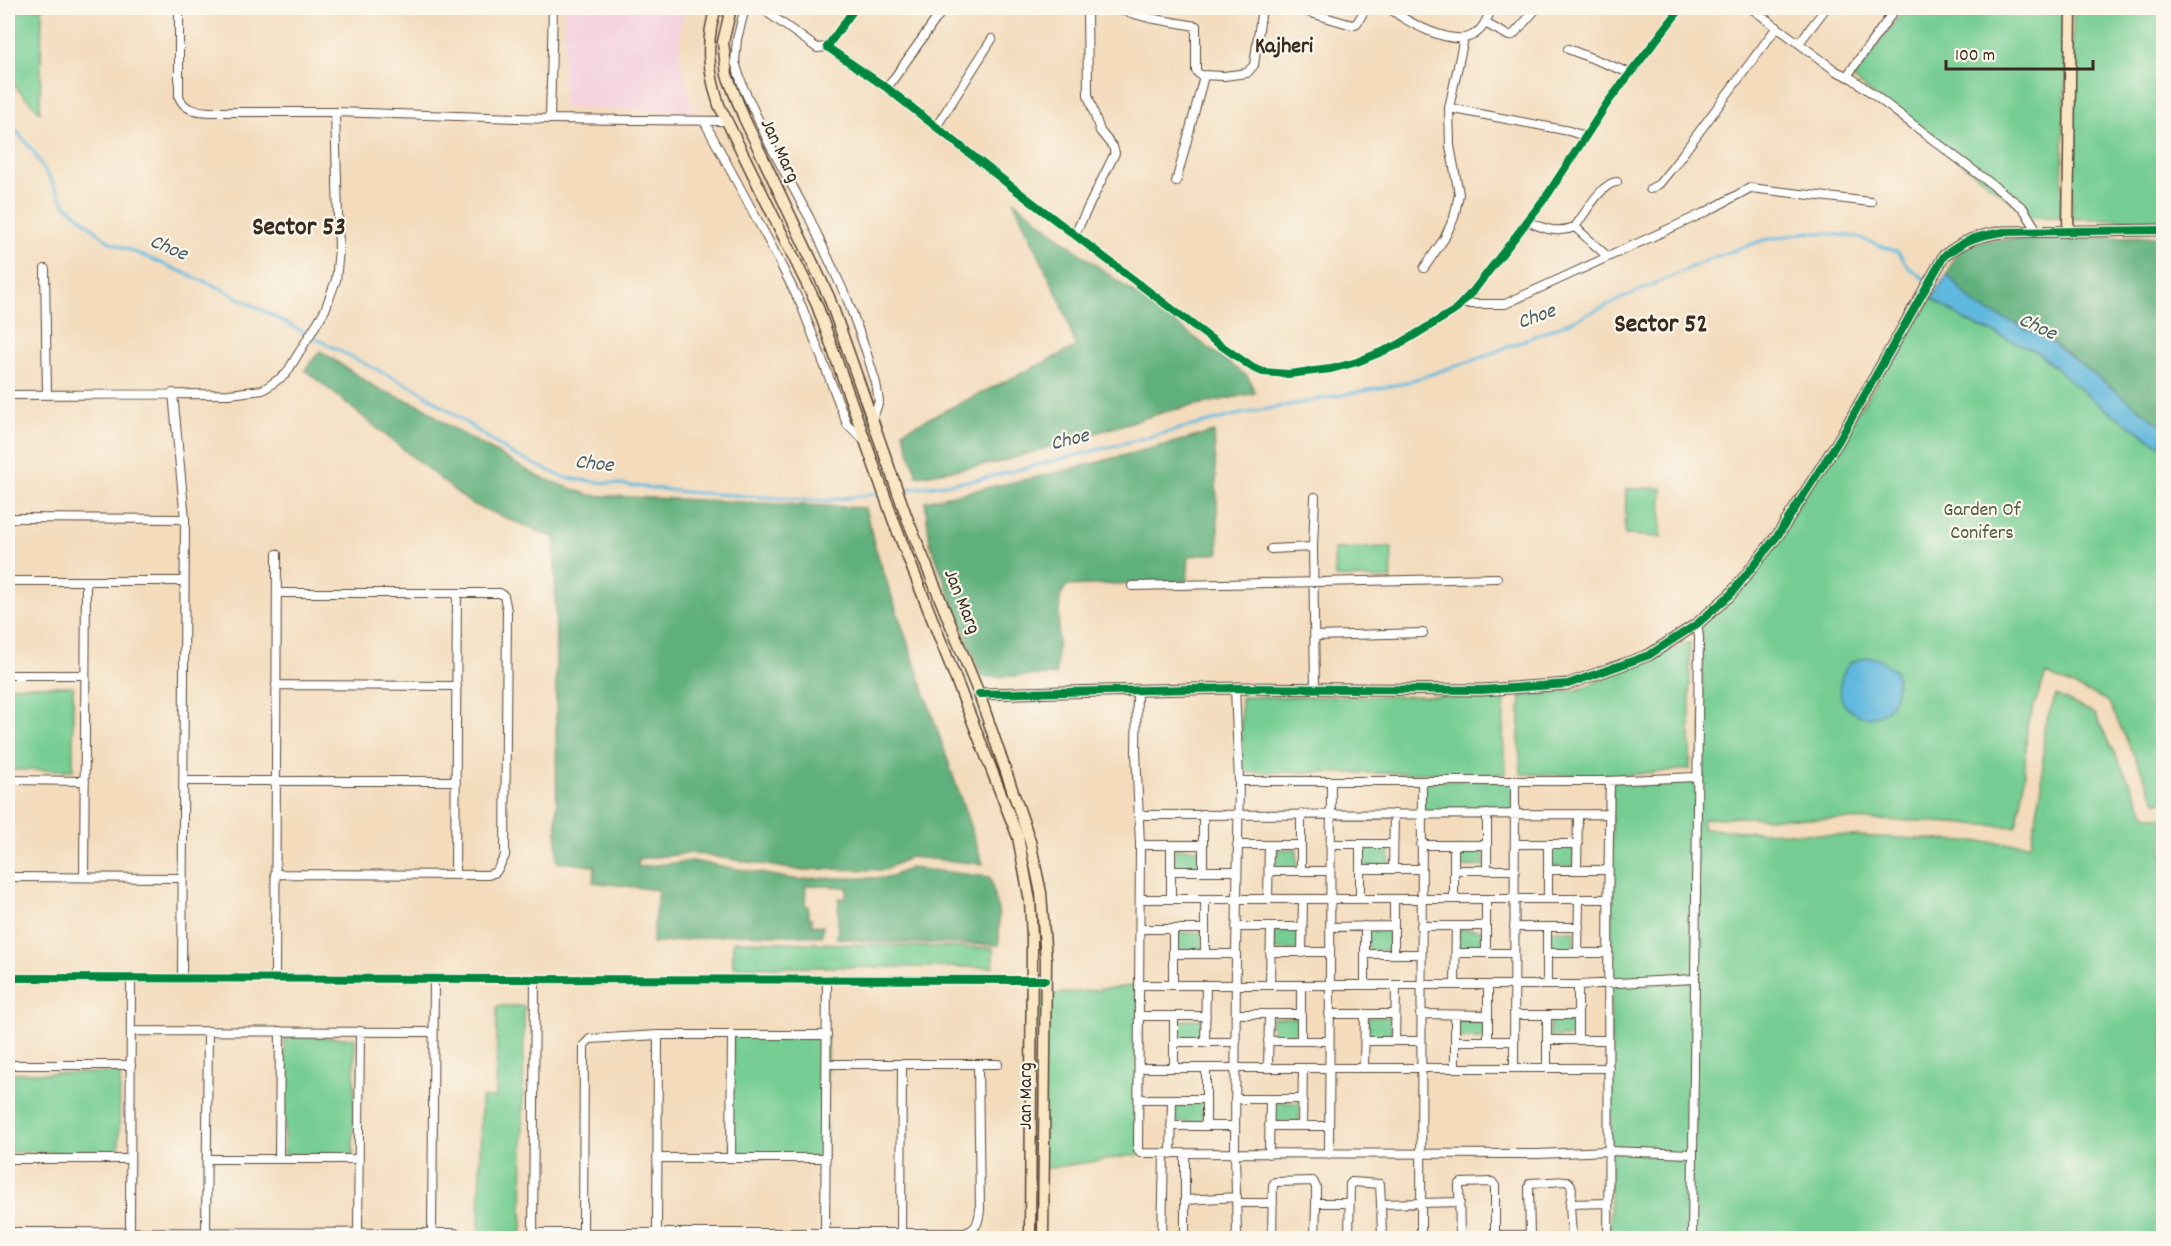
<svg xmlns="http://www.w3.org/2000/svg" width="2171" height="1246" viewBox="0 0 2171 1246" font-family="Dekko,sans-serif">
  <rect width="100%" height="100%" fill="#fbf7ec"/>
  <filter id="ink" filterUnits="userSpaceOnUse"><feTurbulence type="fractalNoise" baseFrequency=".0167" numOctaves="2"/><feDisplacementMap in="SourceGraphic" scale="12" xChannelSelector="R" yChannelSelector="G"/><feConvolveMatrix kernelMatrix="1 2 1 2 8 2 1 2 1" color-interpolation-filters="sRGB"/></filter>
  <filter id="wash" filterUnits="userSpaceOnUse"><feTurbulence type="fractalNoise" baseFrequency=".008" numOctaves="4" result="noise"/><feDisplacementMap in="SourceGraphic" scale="24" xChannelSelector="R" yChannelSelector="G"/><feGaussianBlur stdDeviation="1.35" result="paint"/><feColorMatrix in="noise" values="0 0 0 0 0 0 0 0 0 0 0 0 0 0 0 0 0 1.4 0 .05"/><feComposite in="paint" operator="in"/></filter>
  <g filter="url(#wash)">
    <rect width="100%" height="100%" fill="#f3dbbc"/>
    <path fill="#f4cfde" d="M 565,8 L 686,8 L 680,28 L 680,59 L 694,112 L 562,107 Z"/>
    <path fill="#76cd93" stroke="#587c58" stroke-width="1.5" d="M 8,8 L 42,8 L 40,112 L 8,79 Z
      M 1905,8 L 2068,8 L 2061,217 L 2031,217 L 1853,79 Z
      M 2073,8 L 2163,8 L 2163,220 L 2072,219 Z
      M 1932,298 L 1966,321 L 2036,351 L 2094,401 L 2163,447 L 2163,802 L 2156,801 L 2108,701 L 2046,674 L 2027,725 L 2024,787 L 2016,827 L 1918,821 L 1733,817 L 1703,819 L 1702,829 L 2031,844 L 2042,786 L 2044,727 L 2056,695 L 2095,714 L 2146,815 L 2163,818 L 2163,1238 L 1610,1238 L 1612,780 L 1702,780 L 1702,622 L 1746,583 Z
      M 1662,488 L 1661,537 L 1625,535 L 1626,489 Z
      M 1392,547 L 1391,579 L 1335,577 L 1334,549 Z
      M 1690,642 L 1690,769 L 1615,776 L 1521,774 L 1519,737 L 1521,696 L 1577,690 Z
      M 8,686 L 73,686 L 73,770 L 8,770 Z
      M 1505,695 L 1503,738 L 1506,774 L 1242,772 L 1241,697 L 1444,696 L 1486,698 Z
      M 1515,780 L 1515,814 L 1422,814 L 1422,781 Z
      M 1363,847 L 1389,847 L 1390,866 L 1362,866 Z
      M 1551,847 L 1574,847 L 1574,867 L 1550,866 Z
      M 1175,848 L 1200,849 L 1199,868 L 1173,868 Z
      M 1457,848 L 1483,848 L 1484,866 L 1456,867 Z
      M 1272,849 L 1297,849 L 1297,868 L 1272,868 Z
      M 1368,929 L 1391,930 L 1390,951 L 1368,950 Z
      M 1459,929 L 1482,930 L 1482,949 L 1458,949 Z
      M 1274,930 L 1299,931 L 1299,950 L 1273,950 Z
      M 1551,930 L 1575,931 L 1574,950 L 1550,950 Z
      M 1202,932 L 1202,951 L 1176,952 L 1178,933 Z
      M 733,941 C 820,942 906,947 993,948 L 993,967 L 733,967 Z
      M 1140,985 L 1142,1154 L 1037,1170 L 1039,996 Z
      M 497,1006 L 524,1006 L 522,1238 L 479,1238 L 481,1098 L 496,1098 Z
      M 1298,1017 L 1298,1037 L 1272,1038 L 1272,1018 Z
      M 1368,1017 L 1392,1017 L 1391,1038 L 1368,1038 Z
      M 1458,1017 L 1485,1017 L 1485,1038 L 1458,1038 Z
      M 1550,1018 L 1575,1018 L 1574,1037 L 1550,1037 Z
      M 1202,1019 L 1202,1038 L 1177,1038 L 1179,1021 Z
      M 732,1035 L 827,1035 L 826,1158 L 731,1158 Z
      M 285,1037 L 355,1038 L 353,1155 L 284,1155 Z
      M 8,1073 L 120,1073 L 119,1153 L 8,1152 Z
      M 1175,1102 L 1202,1102 L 1202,1123 L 1174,1122 Z
      M 1273,1102 L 1300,1103 L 1299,1123 L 1272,1123 Z"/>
    <path fill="#60b07d" stroke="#4e6d4e" stroke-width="1.5" d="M 1013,200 L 1073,248 L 1248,377 L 1255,393 L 1168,411 L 997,463 L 917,476 L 903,431 L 1076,347 L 1062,305 Z
      M 2163,236 L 2163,427 L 2046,338 L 1975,305 L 1947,274 L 1955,256 L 1964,248 L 1977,241 L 2005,239 Z
      M 320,351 L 378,389 L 424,407 L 447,425 L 539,477 L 589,495 L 865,508 L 875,547 L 983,864 L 910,857 L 884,870 L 815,869 L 804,871 L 691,853 L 638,859 L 638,867 L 692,861 L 799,880 L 816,878 L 887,878 L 911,868 L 990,877 L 999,915 L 999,945 L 878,942 L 837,938 L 839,898 L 846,898 L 847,887 L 806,885 L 805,905 L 808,906 L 808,917 L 812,918 L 812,925 L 823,926 L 822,936 L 734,934 L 652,944 L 658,890 L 593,882 L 595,866 L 557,862 L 555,538 L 470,503 L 305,370 Z
      M 1214,432 L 1219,553 L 1189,556 L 1187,581 L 1066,586 L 1060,598 L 1056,675 L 982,677 L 930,543 L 925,501 L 1060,472 Z"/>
    <path fill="#5fb8dd" stroke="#4d717e" stroke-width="1.5" d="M 1947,274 L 1975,305 L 2046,338 L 2163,427 L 2163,447 L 2094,401 L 2036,351 L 1966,321 L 1932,298 Z
      M 1870,657 L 1880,659 L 1896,672 C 1905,733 1835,726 1840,684 C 1841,676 1846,668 1850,662 Z"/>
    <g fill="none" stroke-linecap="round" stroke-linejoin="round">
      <path stroke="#5fb8dd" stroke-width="3" d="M 8,120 L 33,151 L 65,204 L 108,241 L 220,288 L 357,360 L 419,390 L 510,453 L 565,478 L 686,492 L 824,501 L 880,493
        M 901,490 L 981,479 L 1236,415 L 1401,384 L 1480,358 L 1574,320 L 1714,257 L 1764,240 L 1809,232 L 1857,237 L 1899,253 L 1908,267 L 1940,290"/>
    </g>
  </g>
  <g filter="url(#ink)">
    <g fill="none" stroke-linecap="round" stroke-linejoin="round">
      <defs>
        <path id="street" d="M 179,8 L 179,97 C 185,111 196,111 210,112 L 335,112
          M 745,8 L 737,39 L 735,62 L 743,87 L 770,145 L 809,217 L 848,301 L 866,351 L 876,383 L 879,401 L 872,421
          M 761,8 L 817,48 L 827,47
          M 855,8 L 827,47 L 887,88 L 1012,187 L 1206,335 L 1253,368 L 1263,372 L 1288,374 L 1331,369 L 1357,362 L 1398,345 L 1454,311 L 1474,290 L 1519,232 L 1548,194 L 1608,102 L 1681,8
          M 1112,8 L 1149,18 L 1196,26 L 1196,71 L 1200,75 L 1224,76 L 1247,73 L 1254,65 L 1262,8
          M 1294,8 L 1352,25 L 1357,23 L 1366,8
          M 1390,8 C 1405,22 1453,47 1473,35 C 1483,30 1488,18 1491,8
          M 1751,8 L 1836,71 L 1853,79 L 2023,208 L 2038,232
          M 1485,23 L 1509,36 L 1513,35 L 1537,8
          M 1799,43 L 1826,8
          M 1568,49 L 1630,73
          M 1847,76 L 1896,8
          M 887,88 L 944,8
          M 1449,108 L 1569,131 L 1584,136
          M 550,119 L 553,8
          M 704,121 L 773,249 L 802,307 L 847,424 L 863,439
          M 936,127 L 992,39
          M 1176,182 L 1204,76
          M 1650,189 L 1659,184 L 1673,167 L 1777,27
          M 1527,221 C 1544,229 1557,234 1575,227 L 1608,257
          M 1575,227 C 1584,215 1602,182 1617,182
          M 1075,234 L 1115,153 L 1113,147 L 1100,131 L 1088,95 L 1087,8
          M 1424,268 L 1444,239 L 1454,218 L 1459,194 L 1450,146 L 1449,108 L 1464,38
          M 45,269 L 47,394
          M 1461,304 L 1505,304 L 1706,212 L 1750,188 L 1871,202
          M 173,393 L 185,519 L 182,979
          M 8,395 L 229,394 L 263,390 L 286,374 L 325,310 L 336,280 L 339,250 L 335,112 L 550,119 L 727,121
          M 1315,497 L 1313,547 L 1315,689
          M 8,518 L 185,519
          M 1271,549 L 1313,547
          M 8,581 L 184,581
          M 1132,586 L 1497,578
          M 1315,636 L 1423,633
          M 8,675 L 85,675
          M 276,685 L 457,686
          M 1137,691 L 1136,750 L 1140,845 L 1138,1149 L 1140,1153 L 1537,1154 L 1609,1151 L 1692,1154
          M 8,780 L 85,781
          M 183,781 L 456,781
          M 1239,781 L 1606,781 L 1696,777
          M 1138,815 L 1609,814
          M 1330,844 L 1393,844
          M 1515,844 L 1548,844 L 1548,870 L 1608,870
          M 1548,844 L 1578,844
          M 1140,845 L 1203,845
          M 1237,845 L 1301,845
          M 1421,845 L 1454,845 L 1454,870 L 1515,870
          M 1454,845 L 1487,845
          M 1360,869 L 1421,869
          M 1393,869 L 1394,814
          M 1487,870 L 1487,814
          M 1577,870 L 1578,814
          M 1171,871 L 1236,871
          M 1203,871 L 1203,814
          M 1269,871 L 1330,871
          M 1301,871 L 1301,814
          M 275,874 L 488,875 L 496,872 L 505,856 L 507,610 L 504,596 L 500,593 L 277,593
          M 455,874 L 457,593
          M 8,877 L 182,878
          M 84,877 L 86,581
          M 1140,899 L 1607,899
          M 1171,899 L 1171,845
          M 1268,899 L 1269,845
          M 1360,899 L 1360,844
          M 1454,899 L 1454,870
          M 1548,899 L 1548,870
          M 1421,926 L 1486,926
          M 1236,927 L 1303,927
          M 1330,927 L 1394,926
          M 1514,927 L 1579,927
          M 1140,929 L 1205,929
          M 1270,952 L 1330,952
          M 1302,953 L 1303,899
          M 1456,953 L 1514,953
          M 1486,953 L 1486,899
          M 1547,953 L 1607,953
          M 1578,953 L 1579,899
          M 1173,954 L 1236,954
          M 1205,954 L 1205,899
          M 1365,954 L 1421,954
          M 1394,954 L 1394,899
          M 8,978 L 1045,980
          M 275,979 L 277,554
          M 1140,985 L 1578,985 L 1695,979
          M 1173,985 L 1173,929
          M 1270,985 L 1271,927
          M 1365,985 L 1365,926
          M 1455,985 L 1456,926
          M 1547,985 L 1547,927
          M 1236,1014 L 1301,1014
          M 1329,1014 L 1395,1014
          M 1420,1014 L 1488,1015
          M 1514,1015 L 1578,1015
          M 1139,1016 L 1206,1016
          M 131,1031 L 433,1032
          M 1547,1040 L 1607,1040
          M 1578,1040 L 1578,985
          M 1268,1041 L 1329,1041
          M 1301,1041 L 1301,985
          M 1365,1041 L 1420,1041
          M 1395,1041 L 1396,985
          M 1455,1041 L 1514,1041
          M 1488,1041 L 1488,985
          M 1174,1042 L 1236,1042
          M 1205,1042 L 1206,985
          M 827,1064 L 998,1064
          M 8,1065 L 131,1065
          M 1139,1068 L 1609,1068
          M 1174,1068 L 1174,1016
          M 1268,1068 L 1269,1014
          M 1364,1068 L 1365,1014
          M 1455,1068 L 1455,1015
          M 1514,1068 L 1515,780
          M 1547,1068 L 1547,1015
          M 1139,1099 L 1206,1099
          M 1235,1099 L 1303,1099
          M 1171,1126 L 1235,1126
          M 1206,1126 L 1206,1068
          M 1269,1126 L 1329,1126
          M 1302,1126 L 1303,1068
          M 1171,1154 L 1172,1099
          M 1185,1154 L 1185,1238
          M 1269,1154 L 1270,1099
          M 1329,1154 L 1331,781
          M 657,1158 L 826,1158
          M 731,1158 L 732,1035
          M 8,1159 L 130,1159
          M 207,1159 L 359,1159
          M 279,1159 L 280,1031
          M 1185,1200 L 1237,1197
          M 1237,1203 L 1273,1203
          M 8,1232 L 455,1233
          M 130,1232 L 131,978
          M 206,1232 L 208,1031
          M 358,1232 L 360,1031
          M 432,1233 L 434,979
          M 533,1233 L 965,1233 C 977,1229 978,1223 980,1211 L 978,1064
          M 583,1233 L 584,1045 L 590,1039 L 658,1035 L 827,1035
          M 657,1233 L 658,1035
          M 825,1234 L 827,980
          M 901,1234 L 902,1064
          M 533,1238 L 535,979
          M 1164,1238 L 1162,1235 L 1164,1154
          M 1234,1238 L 1237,1234 L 1235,1154 L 1236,954 L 1239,781 L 1235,688
          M 1272,1238 L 1273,1185 L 1275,1182 L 1313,1181 L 1316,1187 L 1316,1203
          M 1315,1238 L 1316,1203 L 1350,1203
          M 1349,1238 L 1350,1184 L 1352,1182 L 1380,1184 L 1381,1204
          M 1382,1238 L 1381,1204 L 1460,1202
          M 1421,1238 L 1422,781
          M 1460,1238 L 1459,1185 L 1461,1183 L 1492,1182 L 1495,1186 L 1495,1235
          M 1496,1238 L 1495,1235 L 1531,1235
          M 1530,1238 L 1529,1187 L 1530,1183 L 1567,1181 C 1575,1185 1571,1197 1570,1204
          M 1572,1238 L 1570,1204 L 1608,1203
          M 1608,1238 C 1610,1086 1606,934 1610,781
          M 1692,1238 L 1699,637 L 1697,624"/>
        <path id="secondary" d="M 716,8 C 705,42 708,71 719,105 L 817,305 L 894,522 L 1018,837 L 1030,901 L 1032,938 L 1030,1238
          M 731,8 L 723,42 L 727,75 L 744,118 L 829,297 L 907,518 L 979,694 L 1030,841 L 1041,893 L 1046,960 L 1043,1238
          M 2068,232 L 2071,8
          M 979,694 L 1235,688 L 1482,690 L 1568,684 L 1649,655 L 1697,624 L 1730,595 L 1778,535 L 1839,440 L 1944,256 C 1965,240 1976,236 2003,232 L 2164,230"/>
      </defs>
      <use href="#street" stroke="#574536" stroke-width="10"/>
      <use href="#secondary" stroke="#574536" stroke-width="13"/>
      <use href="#street" stroke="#fff" stroke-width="8"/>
      <use href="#secondary" stroke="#fbe6c4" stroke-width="10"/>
      <defs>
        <path id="cycleway" d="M 855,8 L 827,47 L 887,88 L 1012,187 L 1206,335 L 1253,368 L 1263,372 L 1288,374 L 1331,369 L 1357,362 L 1398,345 L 1454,311 L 1474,290 L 1519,232 L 1548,194 L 1608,102 L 1681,8
          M 979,694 L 1235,688 L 1482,690 L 1568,684 L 1649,655 L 1697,624 L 1730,595 L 1778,535 L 1839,440 L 1944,256 C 1965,240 1976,236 2003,232 L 2164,230
          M 8,978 L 1045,980"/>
      </defs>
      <use href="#cycleway" stroke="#fbf7ec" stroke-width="11"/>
      <use href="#cycleway" stroke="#00873e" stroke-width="8"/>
    </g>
  </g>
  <g text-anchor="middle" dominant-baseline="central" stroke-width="4.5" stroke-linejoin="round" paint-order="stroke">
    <g font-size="20" fill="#3b2a1e" stroke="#fbf7ec">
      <text transform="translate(779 151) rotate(65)">Jan Marg</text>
      <text transform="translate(961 602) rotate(68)">Jan Marg</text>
      <text transform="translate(1027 1096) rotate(-90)">Jan Marg</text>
    </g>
    <g font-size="20" fill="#4d5b41" stroke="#fbf7ec">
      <text x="1982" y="511">Garden Of<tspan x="1982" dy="23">Conifers</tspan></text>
    </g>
    <g font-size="21" font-style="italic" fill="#485c61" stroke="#fbf7ec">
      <text transform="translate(168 249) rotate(23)">Choe</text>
      <text transform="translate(1537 318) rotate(-20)">Choe</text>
      <text transform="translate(2037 328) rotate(25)">Choe</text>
      <text transform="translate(1070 441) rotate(-14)">Choe</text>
      <text transform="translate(594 465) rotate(6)">Choe</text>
    </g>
    <g font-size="22" font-weight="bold" fill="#3b2a1e" stroke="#fbf7ec">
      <text x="1284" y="47">Kajheri</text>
    </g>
    <g font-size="26" font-weight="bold" fill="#3b2a1e" stroke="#fbf7ec">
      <text x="299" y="228">Sector 53</text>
      <text x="1661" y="325">Sector 52</text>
    </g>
  </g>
  <rect width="2171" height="1246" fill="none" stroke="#fbf7ec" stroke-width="30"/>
  <path d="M1946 60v9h147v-9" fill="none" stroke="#3b2a1e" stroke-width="3"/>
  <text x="1955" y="60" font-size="18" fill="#3b2a1e" stroke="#fbf7ec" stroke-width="4.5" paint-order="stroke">100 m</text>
</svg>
